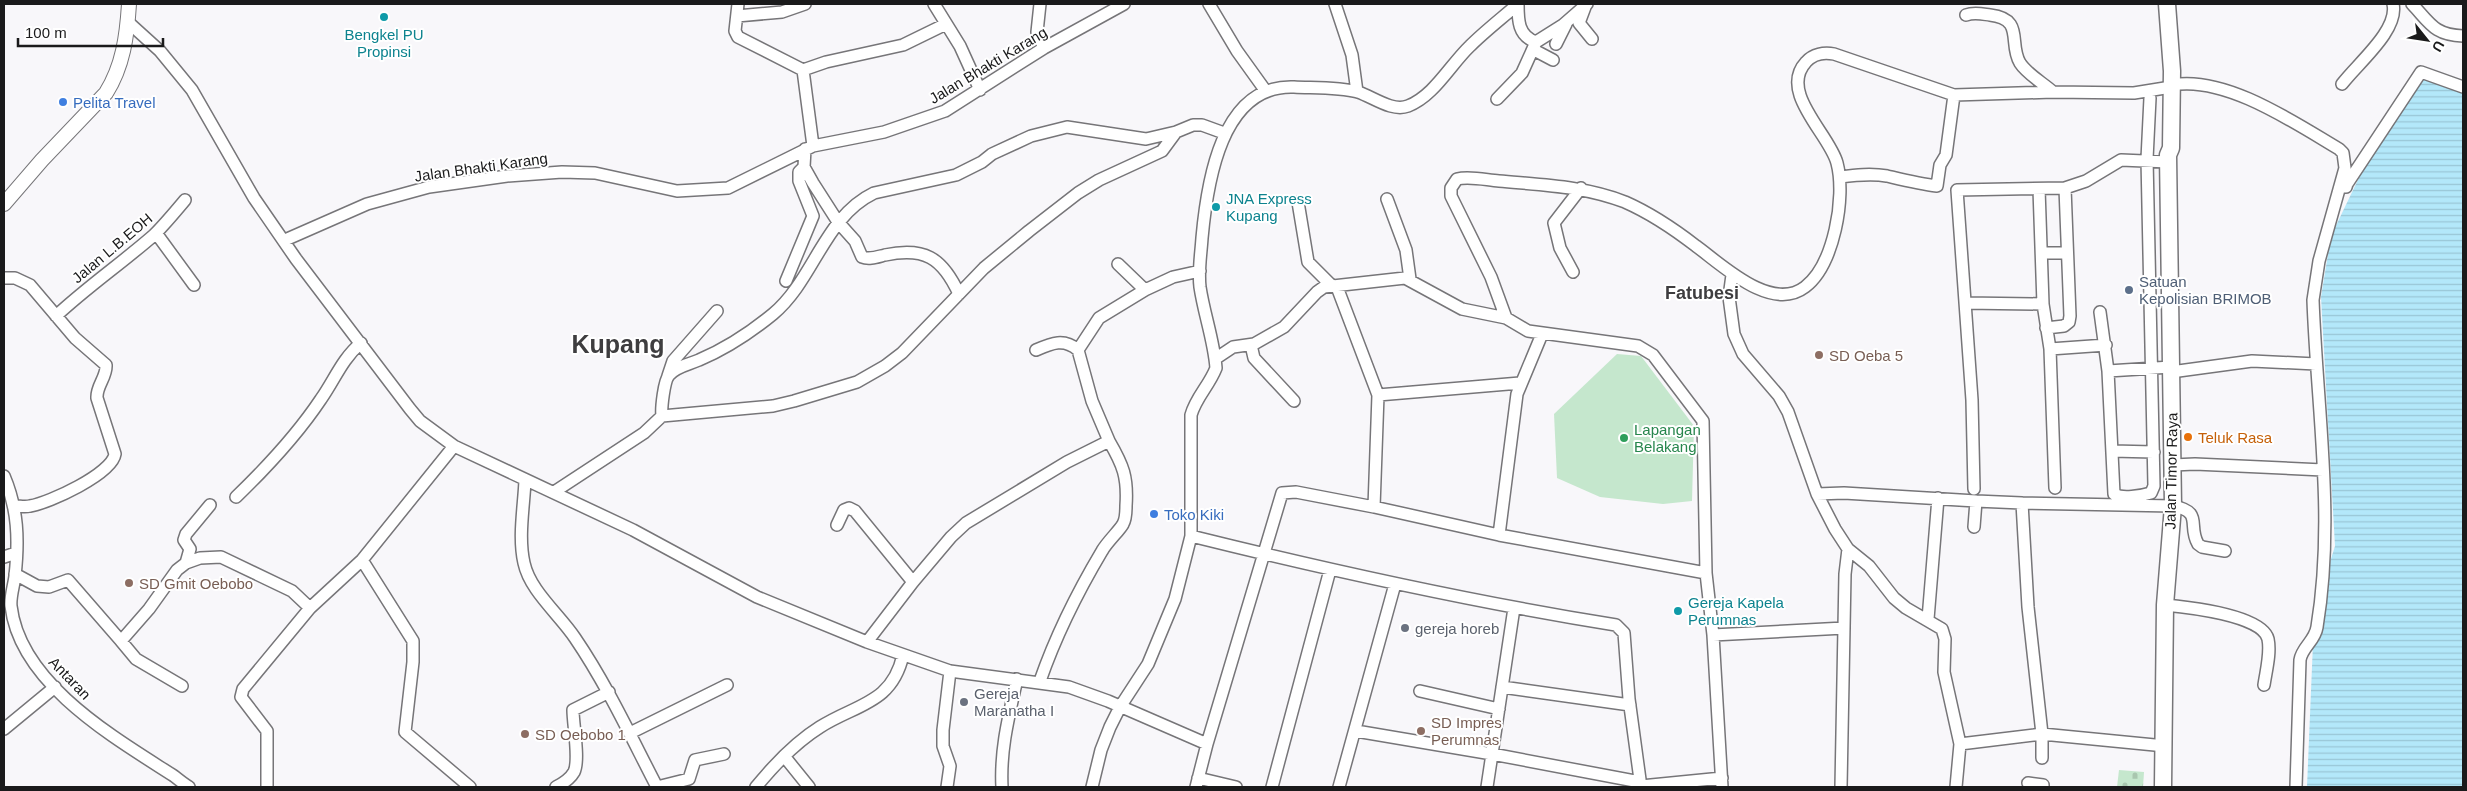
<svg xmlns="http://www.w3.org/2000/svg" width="2467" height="791" viewBox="0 0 2467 791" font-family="Helvetica,sans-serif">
  <defs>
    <pattern id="cemetery-stones" width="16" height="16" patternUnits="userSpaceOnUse" patternTransform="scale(1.25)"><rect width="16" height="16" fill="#c5e7cd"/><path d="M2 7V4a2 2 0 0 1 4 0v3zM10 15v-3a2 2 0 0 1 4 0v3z" fill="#a9c6af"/></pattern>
    <pattern id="water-rules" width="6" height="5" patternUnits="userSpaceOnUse" patternTransform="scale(1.25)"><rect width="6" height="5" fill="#b3e8fa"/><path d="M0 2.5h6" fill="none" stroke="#99c6d6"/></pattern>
  </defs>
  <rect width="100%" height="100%" fill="#f8f7fa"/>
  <path fill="url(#cemetery-stones)" d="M 2119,770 L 2144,772 L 2143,787 L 2117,787 Z"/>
  <path fill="#c5e7cd" d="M 1617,354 L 1641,356 L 1694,426 L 1692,501 L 1663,504 L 1600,497 L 1557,478 L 1554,414 Z"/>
  <path fill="url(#water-rules)" d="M 2428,73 L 2463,87 L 2463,787 L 2307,787 L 2313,643 L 2326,575 L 2335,546 L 2321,297 L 2331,236 L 2366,163 Z"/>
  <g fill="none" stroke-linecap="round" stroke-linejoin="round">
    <defs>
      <path id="minor" d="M 738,4 L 735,31 L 738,37 L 803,70 L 826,62 L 903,45 L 946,24
        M 934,4 L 960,46 L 980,90
        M 1040,4 L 1037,32 L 1044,48
        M 1209,4 L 1237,51 L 1265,90
        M 1335,4 L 1352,55 L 1357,92
        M 1518,4 C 1518,20 1518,36 1536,42 L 1563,25 L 1587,4
        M 2412,4 C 2430,23 2434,35 2463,36
        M 1585,7 L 1579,23 L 1592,39
        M 1966,15 C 1974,12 1982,14 1990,15 C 2025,19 2008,43 2020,63 C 2027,74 2043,83 2053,92
        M 737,16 L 782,12 L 805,4
        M 128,22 L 160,51 L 192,90 L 254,198 L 296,259 L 410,409 L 420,421 L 454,446 L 633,530 L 757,597 L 867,642 L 950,671 L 1069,687 L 1108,701 L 1207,744
        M 1556,44 L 1566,24
        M 1534,50 L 1553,60
        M 803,70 L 813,146
        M 2342,84 C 2358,63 2399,30 2393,4
        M 2172,85 C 2225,75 2295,123 2339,149 L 2343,153 L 2345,168 L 2319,261 L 2313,300 C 2317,410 2335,518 2317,627 C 2315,641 2302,647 2300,660 L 2296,787
        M 1497,99 L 1522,73 L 1536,42
        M 805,149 L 804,167 L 813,183 L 838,222 L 855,241 L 862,257 C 869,260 877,257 885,255 C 924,247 942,257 959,294
        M 1840,177 C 1855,175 1871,173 1887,176 C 1904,180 1920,184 1937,186 L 1940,165 L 1946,155 L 1954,95
        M 2340,187 L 2346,187 L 2347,184 L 2421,72 L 2463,87
        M 2039,189 L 2043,304
        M 1387,199 L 1406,250 L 1410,279
        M 1298,202 L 1308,262 L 1332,286
        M 156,233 L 194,285
        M 285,240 L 367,204 L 429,187 L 507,176 L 562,172 L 595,173 L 677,191 L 728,188 L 813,146 L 884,132 L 945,111 L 1044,48 L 1124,4
        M 2042,253 L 2067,253
        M 1118,264 L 1145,290 L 1173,277 L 1200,271
        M 1573,272 L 1560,248 L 1554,223 L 1581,188
        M 1732,275 L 1729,297 L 1734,334 L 1743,354 L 1779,396 L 1788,412 L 1817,494 L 1835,529 L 1848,549 L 1869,566 L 1894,598 L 1906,608 L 1942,629 L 1945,639 L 1944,672 L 1960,744
        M 4,278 L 15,278 L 30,285 L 75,338 L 106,365 C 107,377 96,386 97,398 L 115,454 C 112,474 49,503 30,506 C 25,507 20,506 15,506
        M 786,281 L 813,216 L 799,181 L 799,172 L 804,167
        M 1337,287 L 1378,395 L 1520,383
        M 1965,303 L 2043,304 L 2050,349 L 2055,488
        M 2100,312 L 2108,371 L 2114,494 C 2122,499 2141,496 2151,493 L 2154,486 L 2147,159 L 2150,98
        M 56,316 C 87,287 122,263 154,235 C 165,224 175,212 185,200
        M 1506,318 L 1491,277 L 1451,196 L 1451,188 L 1457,179 C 1470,176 1486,180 1499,181 C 1542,185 1584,186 1625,202 C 1650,213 1674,229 1696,246 C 1721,264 1771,313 1805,287 C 1834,265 1846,197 1837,163 C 1830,135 1778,92 1806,62 C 1813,54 1824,52 1834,54 L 1954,95 L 2053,92 L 2134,93 L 2165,88
        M 2046,328 L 2064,326 L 2069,322 L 2070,316 L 2065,188
        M 1251,345 L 1254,358 L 1294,401
        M 2050,349 L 2106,345
        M 1078,350 L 1099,318 L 1145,290
        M 1215,359 L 1233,347 L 1254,344 L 1284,327 L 1317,292 L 1324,287 L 1405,278 L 1462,309 L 1506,318 L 1528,331 L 1638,346 L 1653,355 L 1703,421 L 1706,573 L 1713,635 L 1722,787
        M 2108,371 L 2171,367
        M 2171,372 L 2252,361 L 2316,364
        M 668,376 L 673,361 L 717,311
        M 662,416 C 661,408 664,381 669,375 C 677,366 688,365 699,360 C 725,349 751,332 773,314 C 814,280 824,217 874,193 L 956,175 L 982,162 L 992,154 L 1031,136 L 1067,127 L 1146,139 L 1176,132 L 1193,125 L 1202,125 L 1224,133
        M 2112,451 L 2154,452
        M 2173,465 L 2195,464 L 2323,470
        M 4,476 C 18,509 19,540 15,576 C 14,585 10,597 11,606 C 20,684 115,738 174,776 C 179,780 184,784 189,787
        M 525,480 C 524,506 518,537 524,563 C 530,591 559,614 575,638 C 607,685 631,737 657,787
        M 1974,489 L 1972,400 L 1957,190 L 2065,188 L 2086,181 L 2121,160 L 2168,162
        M 554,492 L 644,433 L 662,416 L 773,406 L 794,401 L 857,382 L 885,366 L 902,353 L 984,268 L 1029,231 L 1078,193 L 1099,180 L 1162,151 L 1176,132
        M 1817,494 L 1844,493 L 1976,501
        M 236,497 C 265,469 299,432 321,399 C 335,379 342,359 361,343
        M 2022,503 L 2173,506 C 2204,512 2187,525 2198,544 L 2202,547 L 2225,551
        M 1374,507 L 1378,395
        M 837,525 L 844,510 L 849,508 L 855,511 L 913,582
        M 1974,527 L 1976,501 L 2022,503 L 2028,607 L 2042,734 L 2042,758
        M 1499,535 L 1517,394 L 1542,334
        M 1191,536 C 1332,571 1473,602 1616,625 L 1624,633 L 1629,699 L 1641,787
        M 4,557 L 16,553
        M 362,560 L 413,641 L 413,662 L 405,732 L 470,787
        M 186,563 L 190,549 L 184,540 L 186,534 L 210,505
        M 15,574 L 37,586 L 49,587 L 68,580 L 121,641 L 149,609 L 177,570 L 186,563 L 200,558 L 221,557 L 292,591 L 310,608
        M 2165,605 C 2186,607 2262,615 2268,639 C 2271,653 2266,671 2264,685
        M 1928,619 L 1938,498
        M 1713,635 L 1844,628
        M 121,641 L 136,659 L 182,686
        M 867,642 L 913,582 L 951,537 L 966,523 L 1067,462 L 1109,441 L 1092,401 L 1078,350 C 1064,338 1052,343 1036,350
        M 1040,681 C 1056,635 1077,593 1102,551 C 1107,542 1120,530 1123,524 C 1126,519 1126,512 1126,506 C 1128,477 1123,465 1109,441
        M 1502,687 L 1630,705
        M 1420,691 L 1499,709
        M 4,729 L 55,687
        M 1356,731 L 1492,754 L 1640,782
        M 630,733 L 727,685
        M 784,756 L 809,787
        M 1198,778 L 1236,787
        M 2028,783 L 2043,785 L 2043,787
        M 1641,786 L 1722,778
        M 267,787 L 267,731 L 241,697 L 243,689 L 310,608 L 362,560 L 454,446
        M 556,787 C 562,784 570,779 574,772 C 580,760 573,725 573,710 L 609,692
        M 657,787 L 689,779 L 695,760 L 724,754
        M 756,787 C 774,765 796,742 820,727 C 856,704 892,704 903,655
        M 947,787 L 950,766 L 943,746 L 943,730 L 950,671
        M 1002,787 C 1000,749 1009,715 1017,679
        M 1092,787 L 1101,750 L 1110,727 L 1120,707 L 1148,664 L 1175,599 L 1191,536 L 1191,415 C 1196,397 1209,386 1216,368 C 1214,341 1204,314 1200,287 C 1198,271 1201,254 1202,238 C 1207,183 1221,84 1294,87 C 1314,88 1339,87 1358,92 C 1373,97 1392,112 1408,106 C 1434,96 1450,65 1470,46 C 1485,31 1502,18 1518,4
        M 1196,787 L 1207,744 L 1282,493 L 1296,492 L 1374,507 L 1499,535 L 1706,573
        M 1272,787 L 1330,570
        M 1339,787 L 1395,584
        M 1487,787 L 1514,608
        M 1841,787 L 1845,574 L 1848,549
        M 1956,787 L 1960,744 L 2042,734 L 2165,746"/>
      <path id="major" d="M 4,204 L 42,160 L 106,93 C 123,66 127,36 129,4"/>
      <path id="highway" d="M 2163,787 L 2165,605 L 2173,506 L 2168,155 L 2171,148 L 2172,71 L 2167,4"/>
    </defs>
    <use href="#minor" stroke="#767578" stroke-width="14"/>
    <use href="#major" stroke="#767578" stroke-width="16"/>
    <use href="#highway" stroke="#767578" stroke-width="19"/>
    <use href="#minor" stroke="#fff" stroke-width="11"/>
    <use href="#major" stroke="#fff" stroke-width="14"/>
    <use href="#highway" stroke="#fff" stroke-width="16"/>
  </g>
  <g fill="#0f9aa8" stroke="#fff" stroke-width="2">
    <circle cx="384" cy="17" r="5"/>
    <circle cx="1216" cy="207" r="5"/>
    <circle cx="1678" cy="611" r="5"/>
  </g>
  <g fill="#3f7fe0" stroke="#fff" stroke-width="2">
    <circle cx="63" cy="102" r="5"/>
    <circle cx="1154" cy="514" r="5"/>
  </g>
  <circle fill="#5c6f8a" stroke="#fff" stroke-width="2" cx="2129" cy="290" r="5"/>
  <g fill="#8d6e63" stroke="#fff" stroke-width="2">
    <circle cx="1819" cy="355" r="5"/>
    <circle cx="129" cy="583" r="5"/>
    <circle cx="1421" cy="731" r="5"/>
    <circle cx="525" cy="734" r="5"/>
  </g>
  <circle fill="#e8710a" stroke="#fff" stroke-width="2" cx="2188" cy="437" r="5"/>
  <circle fill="#2e9e5b" stroke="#fff" stroke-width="2" cx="1624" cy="438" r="5"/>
  <g fill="#6b7280" stroke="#fff" stroke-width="2">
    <circle cx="1405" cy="628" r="5"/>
    <circle cx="964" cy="702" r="5"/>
  </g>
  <g text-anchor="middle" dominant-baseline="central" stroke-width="4" stroke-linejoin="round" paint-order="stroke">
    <g font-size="15" fill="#0d838f" stroke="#fff" text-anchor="start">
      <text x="384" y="34" text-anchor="middle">Bengkel PU<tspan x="384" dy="17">Propinsi</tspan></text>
      <text x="1226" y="198">JNA Express<tspan x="1226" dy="17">Kupang</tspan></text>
      <text x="1688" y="602">Gereja Kapela<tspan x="1688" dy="17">Perumnas</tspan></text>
    </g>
    <g font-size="15" fill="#1a1a1b" stroke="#fff">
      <text transform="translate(988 65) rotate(-31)">Jalan Bhakti Karang</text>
      <text transform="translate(481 167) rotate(-8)">Jalan Bhakti Karang</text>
      <text transform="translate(112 248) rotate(-40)">Jalan L.B.EOH</text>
      <text transform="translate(2171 471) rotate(-89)">Jalan Timor Raya</text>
      <text transform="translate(70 678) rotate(46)">Antaran</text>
    </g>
    <g font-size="15" fill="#366cbe" stroke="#fff" text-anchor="start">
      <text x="73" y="102">Pelita Travel</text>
      <text x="1164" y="514">Toko Kiki</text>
    </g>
    <g font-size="15" fill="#4e5e75" stroke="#fff" text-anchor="start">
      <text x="2139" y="281">Satuan<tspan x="2139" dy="17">Kepolisian BRIMOB</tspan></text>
    </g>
    <g font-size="15" fill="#785e54" stroke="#fff" text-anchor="start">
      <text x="1829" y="355">SD Oeba 5</text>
      <text x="139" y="583">SD Gmit Oebobo</text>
      <text x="1431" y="722">SD Impres<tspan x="1431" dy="17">Perumnas</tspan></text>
      <text x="535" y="734">SD Oebobo 1</text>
    </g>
    <g font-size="15" fill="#27864d" stroke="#fff" text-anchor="start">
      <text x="1634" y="429">Lapangan<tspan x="1634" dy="17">Belakang</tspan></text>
    </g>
    <g font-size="15" fill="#c56008" stroke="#fff" text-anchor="start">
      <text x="2198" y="437">Teluk Rasa</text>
    </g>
    <g font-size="15" fill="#5b616d" stroke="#fff" text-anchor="start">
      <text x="1415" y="628">gereja horeb</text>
      <text x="974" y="693">Gereja<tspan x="974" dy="17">Maranatha I</tspan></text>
    </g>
    <g font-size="18" font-weight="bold" fill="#3e3d3f" stroke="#fff">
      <text x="1702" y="293">Fatubesi</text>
    </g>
    <g font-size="25" font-weight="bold" fill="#3e3d3f" stroke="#fff">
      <text x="618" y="344">Kupang</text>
    </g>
  </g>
  <rect width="2467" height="791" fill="none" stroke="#1a1a1b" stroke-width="10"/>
  <g transform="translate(2427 40) rotate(120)" stroke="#ffffff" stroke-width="4" paint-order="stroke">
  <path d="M0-4L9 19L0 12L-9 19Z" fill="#1a1a1b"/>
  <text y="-8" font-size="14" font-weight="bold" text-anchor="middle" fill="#1a1a1b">U</text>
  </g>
  <path d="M18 38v8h145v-8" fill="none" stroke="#1a1a1b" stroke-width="2.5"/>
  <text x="25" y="38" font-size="15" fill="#1a1a1b" stroke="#ffffff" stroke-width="4" paint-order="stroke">100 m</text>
</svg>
